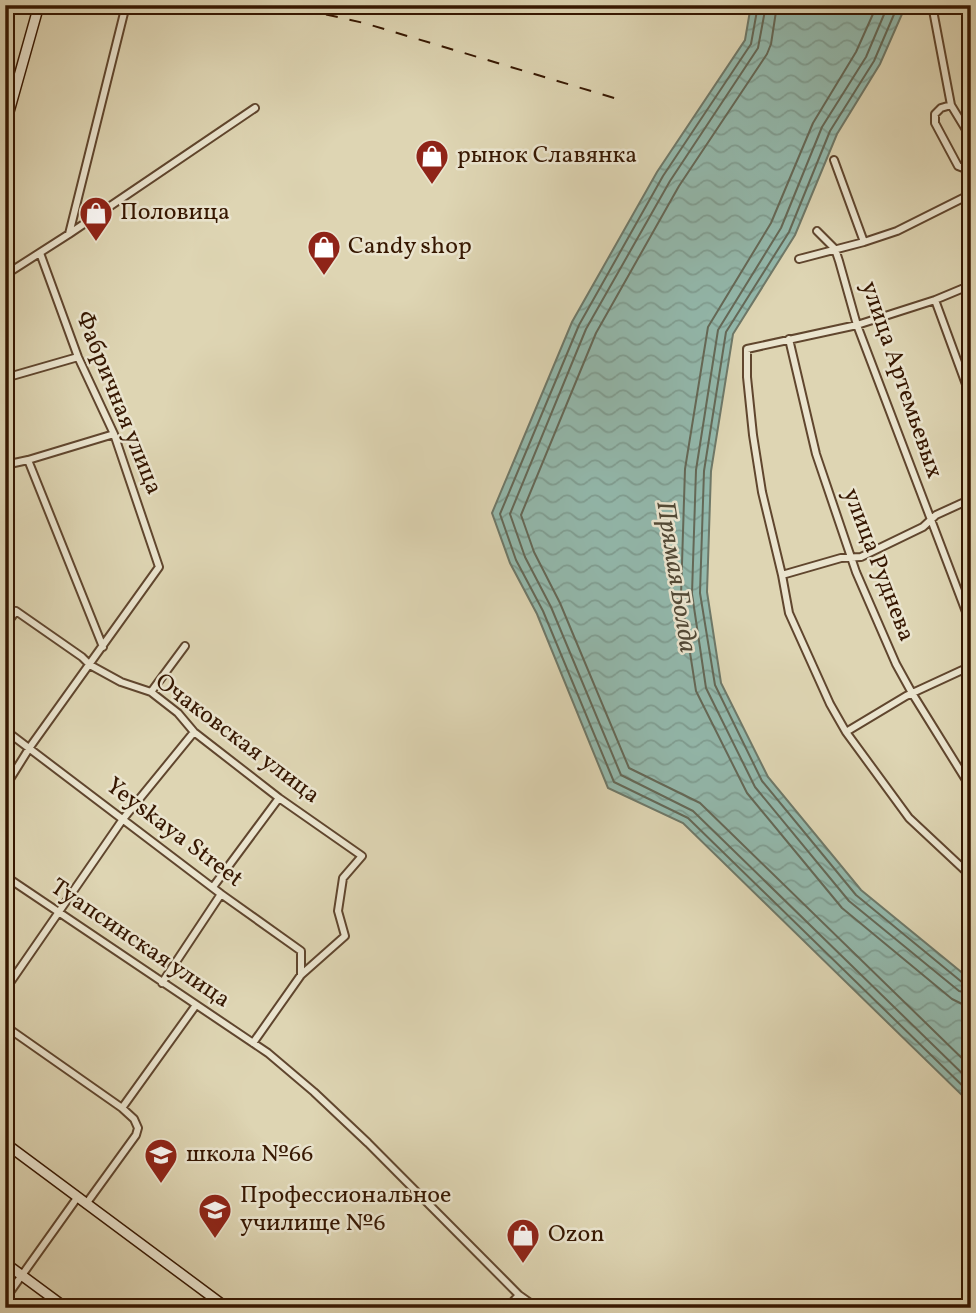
<svg xmlns="http://www.w3.org/2000/svg" width="976" height="1313" viewBox="0 0 976 1313" font-family="Vollkorn,serif">
  <defs>
    <pattern id="water-waves" width="16" height="10" patternUnits="userSpaceOnUse" patternTransform="scale(1.75)"><rect width="16" height="10" fill="#93b9ad"/><path d="M0 5q4-4 8 0t8 0" fill="none" stroke="#7f9e93"/></pattern>
  </defs>
  <rect width="100%" height="100%" fill="#ded5b3"/>
  <filter id="stains"><feTurbulence type="fractalNoise" baseFrequency=".00286" numOctaves="4"/><feColorMatrix values="0 0 0 0 .2 0 0 0 0 .09 0 0 0 0 .02 0 0 0 .5 -.17"/></filter>
  <radialGradient id="worn" r=".72"><stop offset=".6" stop-color="#630" stop-opacity="0"/><stop offset="1" stop-color="#630" stop-opacity=".3"/></radialGradient>
  <path fill="url(#water-waves)" stroke="#6e7868" stroke-width="2" d="M 751,5 L 906,5 L 880,64 L 837,134 L 795,235 L 733,334 L 711,471 L 707,592 L 721,683 L 768,777 L 861,890 L 971,980 L 971,1104 L 683,823 L 608,788 L 537,614 L 510,563 L 492,513 L 572,322 L 657,172 L 745,40 Z"/>
  <g fill="none" stroke-linecap="round" stroke-linejoin="round">
    <path stroke="#646857" stroke-width="2" d="M 758,5 L 751,44 L 663,176 L 579,325 L 500,514 L 516,560 L 543,611 L 614,782 L 688,818 L 971,1094
      M 766,5 L 758,48 L 670,181 L 586,329 L 510,514 L 525,557 L 551,607 L 621,775 L 693,811 L 971,1082
      M 777,5 L 771,44 L 767,54 L 679,186 L 596,333 L 521,515 L 534,552 L 560,603 L 629,768 L 700,803 L 971,1067
      M 877,5 L 856,52 L 813,123 L 771,223 L 708,327 L 685,469 L 681,595 L 696,691 L 747,793 L 842,908 L 952,999 L 962,1004 L 971,1005
      M 888,5 L 866,57 L 822,127 L 781,228 L 718,330 L 696,470 L 692,594 L 706,688 L 755,787 L 849,901 L 959,991 L 971,994
      M 898,5 L 874,61 L 830,131 L 789,232 L 726,332 L 704,471 L 700,593 L 715,685 L 762,781 L 856,895 L 963,983 L 971,985"/>
    <defs>
      <path id="street" d="M 932,5 L 951,105 L 971,138
        M 951,105 L 941,108 L 935,114 L 935,123 L 958,166 L 971,171
        M 834,160 L 864,242
        M 817,231 L 835,249 L 839,261 L 857,325 L 971,625
        M 69,234 L 126,5
        M 799,259 L 864,242 L 897,231 L 971,194
        M 5,275 L 69,234 L 255,108
        M 971,285 L 935,300 L 857,325 L 747,349 L 747,377 L 753,435 L 762,492 L 782,575 L 789,613 L 830,704 L 846,732 L 909,818 L 971,876
        M 935,300 L 971,398
        M 789,339 L 816,454 L 856,572 L 896,664 L 912,693 L 971,788
        M 5,378 L 78,357
        M 28,460 L 103,647
        M 5,465 L 28,460 L 114,434
        M 782,575 L 841,558 L 861,557 L 923,527 L 936,515 L 971,499
        M 5,626 L 16,611 L 82,657 L 90,665 L 121,682 L 151,692 L 178,713 L 194,732 L 279,798 L 362,856 L 343,878 L 338,911 L 345,936 L 301,975 L 253,1043
        M 151,692 L 185,646
        M 5,730 L 221,894 L 301,951 L 301,975
        M 846,732 L 906,696 L 971,666
        M 5,787 L 30,747 L 159,567 L 114,434 L 78,357 L 40,253
        M 5,876 L 268,1053 L 314,1092 L 368,1143 L 519,1295 L 507,1308
        M 213,887 L 279,798
        M 162,983 L 221,894
        M 5,990 L 123,819 L 194,732
        M 5,1026 L 122,1108 L 134,1119 L 138,1128 L 136,1135 L 86,1204
        M 122,1108 L 196,1005
        M 519,1295 L 536,1307 L 535,1308
        M 5,1299 L 77,1198"/>
      <path id="secondary" d="M 5,126 L 39,5
        M 5,1143 L 227,1308
        M 5,1263 L 66,1308"/>
    </defs>
    <use href="#street" stroke="#60462e" stroke-width="10"/>
    <use href="#secondary" stroke="#361701" stroke-width="12"/>
    <use href="#street" stroke="#eae4ce" stroke-width="6"/>
    <use href="#secondary" stroke="#eae4ce" stroke-width="9"/>
    <path stroke="#361701" stroke-width="2" stroke-dasharray="12 12" stroke-linecap="butt" d="M 304,5 L 324,14 L 364,23 L 621,100"/>
  </g>
  <defs>
    <symbol id="shop-pin" viewBox="-11 -11 22 30"><path d="M0 17L-7.5 6A9.5 9.5 0 1 1 7.5 6Z" fill="#8f2418" stroke="#eae4ce"/><path d="M-5-2.5h2.3a2.7 3.5 0 0 1 5.4 0H5L5.5 6h-11ZM-1.5-2.5h3a1.5 2.3 0 0 0-3 0Z" fill="#fff"/></symbol>
    <symbol id="school-pin" viewBox="-11 -11 22 30"><path d="M0 17L-7.5 6A9.5 9.5 0 1 1 7.5 6Z" fill="#8f2418" stroke="#eae4ce"/><path d="M0-5L7-2L0 1L-7-2ZM-4 1L0 2.5L4 1V4Q0 6-4 4Z" fill="#fff"/></symbol>
    <symbol id="university-pin" viewBox="-11 -11 22 30"><path d="M0 17L-7.5 6A9.5 9.5 0 1 1 7.5 6Z" fill="#8f2418" stroke="#eae4ce"/><path d="M0-5L7-2L0 1L-7-2ZM-4 1L0 2.5L4 1V4Q0 6-4 4Z" fill="#fff"/></symbol>
  </defs>
  <g fill-rule="evenodd">
    <use href="#shop-pin" x="413" y="137" width="38" height="52"/>
    <use href="#shop-pin" x="77" y="194" width="38" height="52"/>
    <use href="#shop-pin" x="305" y="228" width="38" height="52"/>
    <use href="#school-pin" x="142" y="1136" width="38" height="52"/>
    <use href="#university-pin" x="196" y="1191" width="38" height="52"/>
    <use href="#shop-pin" x="504" y="1216" width="38" height="52"/>
  </g>
  <g text-anchor="middle" dominant-baseline="central" stroke-width="5" stroke-linejoin="round" paint-order="stroke">
    <g font-size="24" fill="#361701" stroke="#eae4ce" text-anchor="start">
      <text x="457" y="156">рынок Славянка</text>
      <text x="120" y="213">Половица</text>
      <text x="348" y="247">Candy shop</text>
      <text x="186" y="1155">школа №66</text>
      <text x="240" y="1196">Профессиональное<tspan x="240" dy="28">училище №6</tspan></text>
      <text x="548" y="1235">Ozon</text>
    </g>
    <g font-size="24" fill="#361701" stroke="#eae4ce">
      <text transform="translate(901 380) rotate(71)">улица Артемьевых</text>
      <text transform="translate(118 403) rotate(68)">Фабричная улица</text>
      <text transform="translate(878 565) rotate(69)">улица Руднева</text>
      <text transform="translate(237 739) rotate(37)">Очаковская улица</text>
      <text transform="translate(174 833) rotate(37)">Yeyskaya Street</text>
      <text transform="translate(140 944) rotate(34)">Туапсинская улица</text>
    </g>
    <g font-size="26" font-style="italic" fill="#524835" stroke="#eae4ce">
      <text transform="translate(676 577) rotate(81)">Прямая Болда</text>
    </g>
  </g>
  <rect width="976" height="1313" fill="none" stroke="#ded5b3" stroke-width="28"/>
  <rect x="7" y="7" width="962" height="1299" fill="none" stroke="#361701" stroke-width="3.5"/>
  <rect x="14" y="14" width="948" height="1285" fill="none" stroke="#361701" stroke-width="2"/>
  <rect width="100%" height="100%" filter="url(#stains)"/>
  <rect width="100%" height="100%" fill="url(#worn)"/>
</svg>
